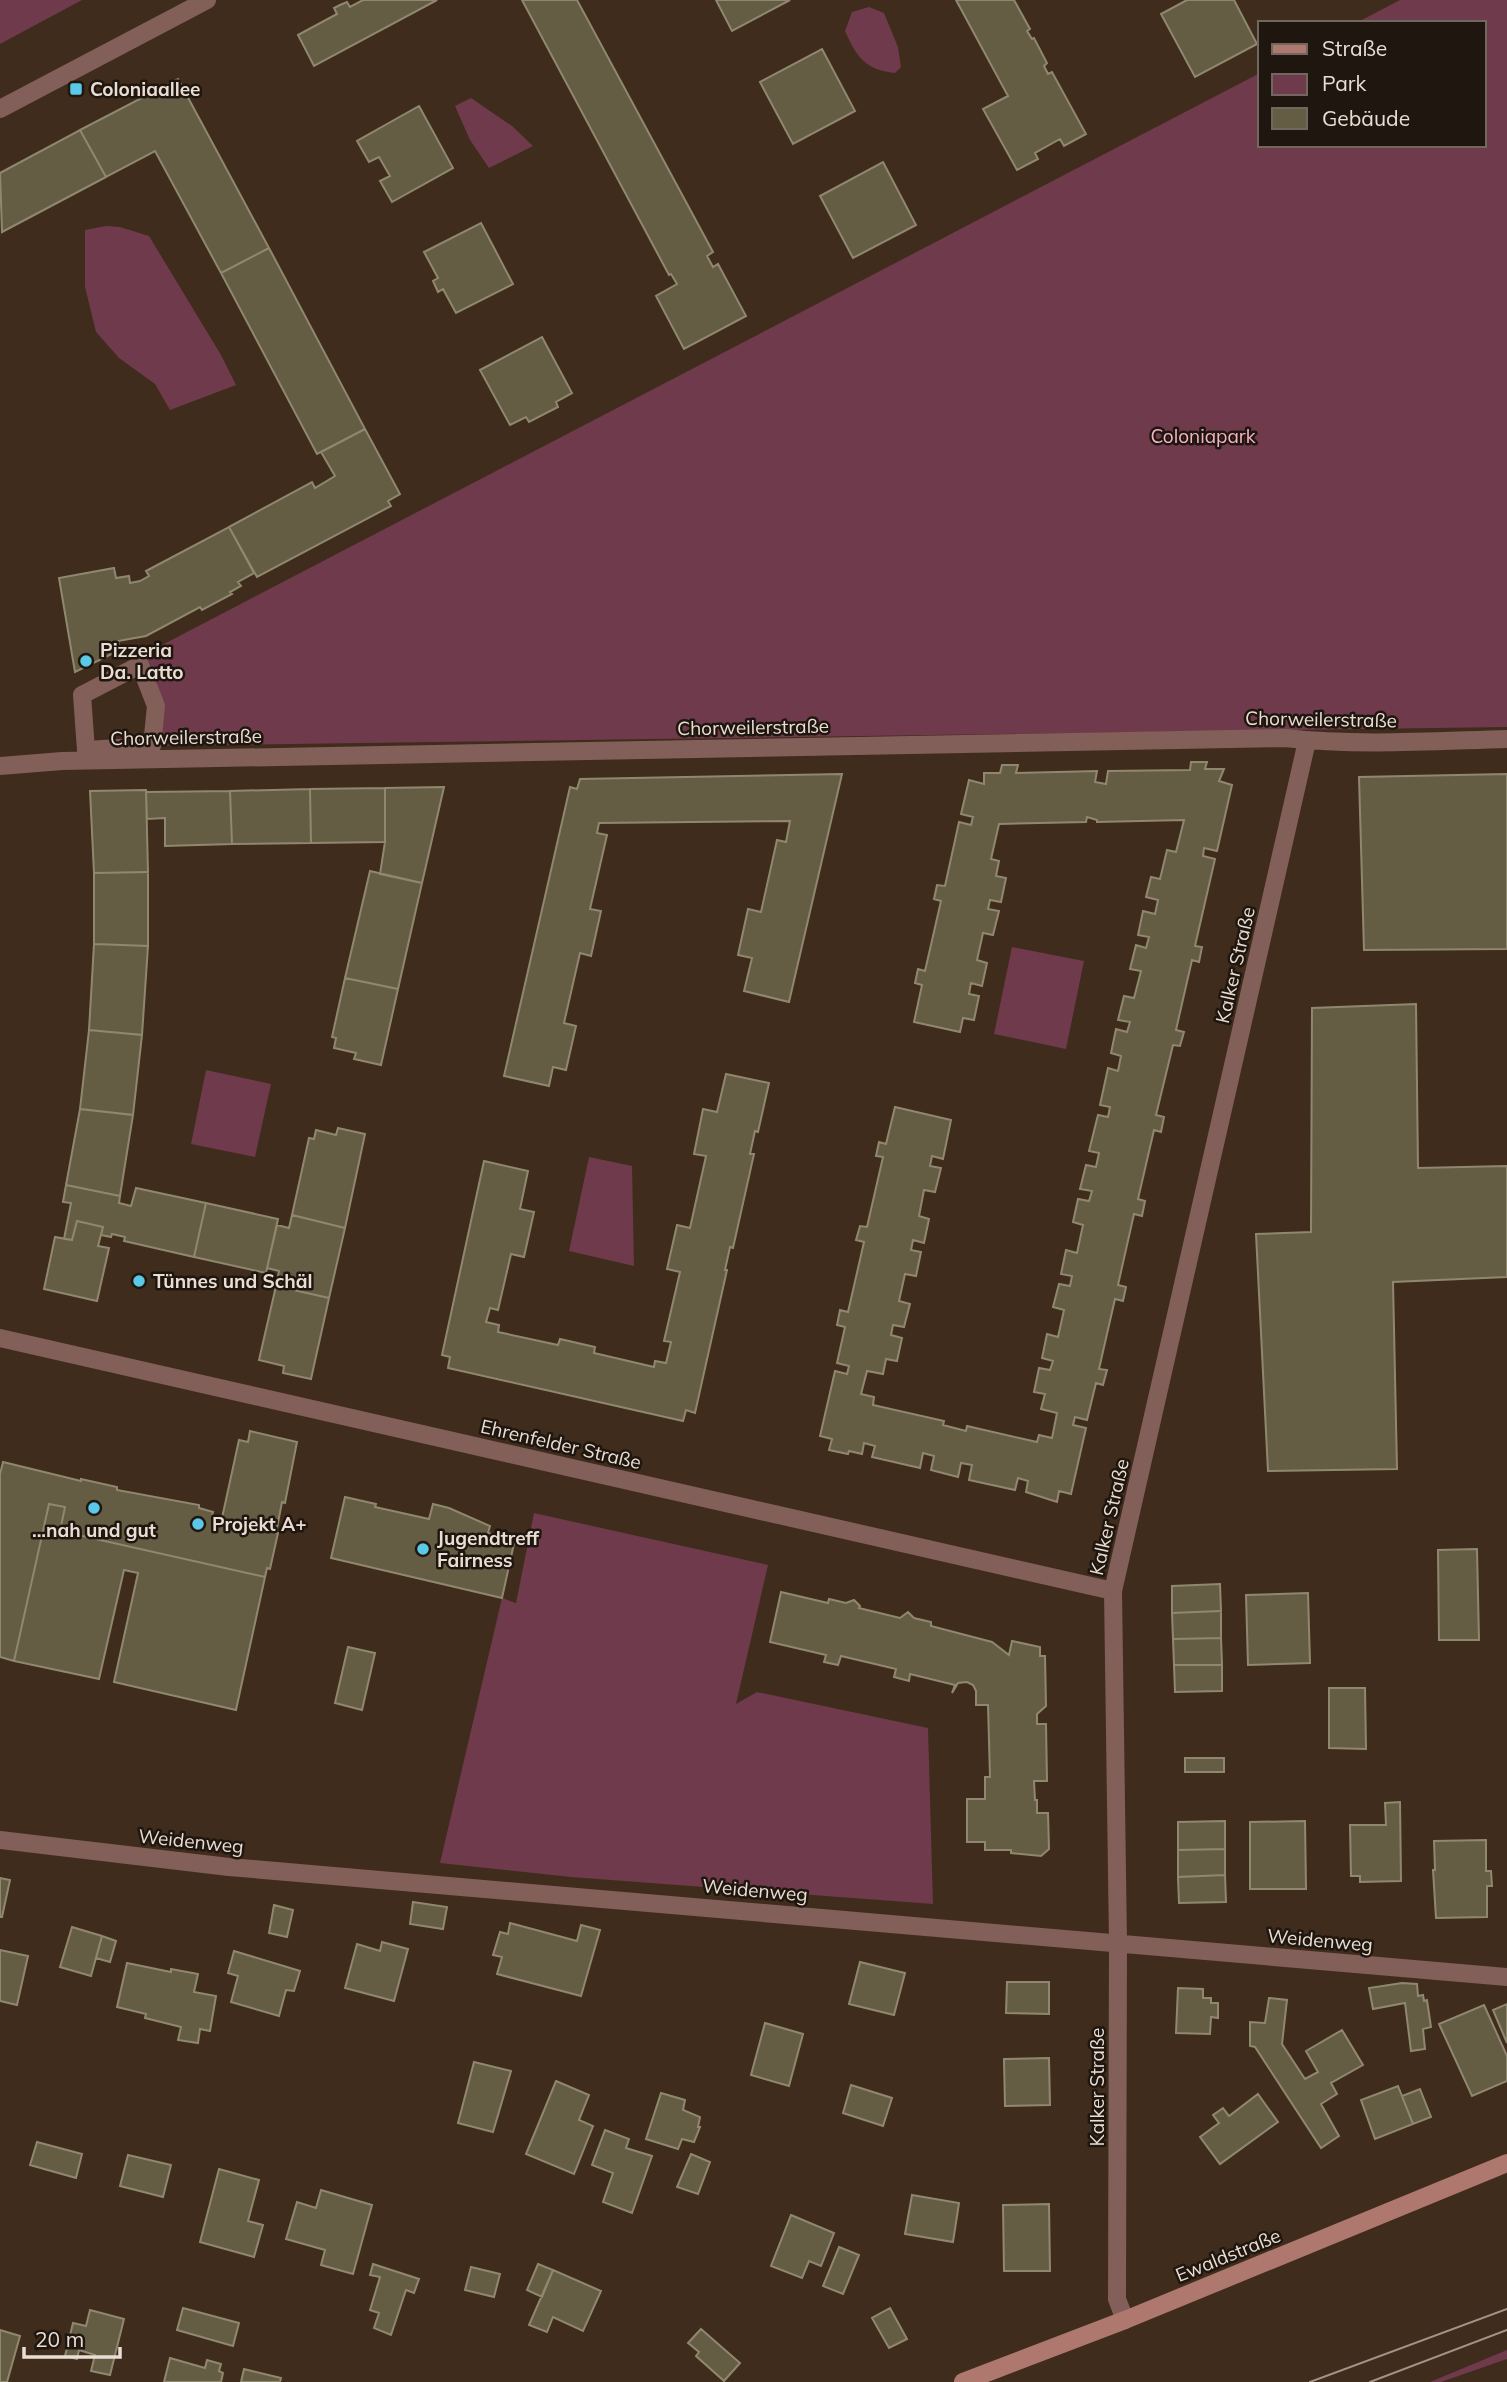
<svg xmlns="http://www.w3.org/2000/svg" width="1507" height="2382" viewBox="0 0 1507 2382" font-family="Mulish,sans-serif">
  <rect width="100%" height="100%" fill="#3f2c1c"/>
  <path fill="#6f3a4b" d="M 0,0 L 82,0 L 0,44 Z
    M 1400,0 L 1507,0 L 1507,727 L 152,746 L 156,706 L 137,658 L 1260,73 L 1260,145 L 1484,145 L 1484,23 L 1356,23 Z
    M 869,7 L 884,13 L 898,47 L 901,67 L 895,73 C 865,70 856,56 845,31 L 852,12 Z
    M 471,98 L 512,126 L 533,146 L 489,168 L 470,140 L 455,106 Z
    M 106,226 L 120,227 L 149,236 L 221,355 L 236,385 L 170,410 L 155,384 L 119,358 L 96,332 L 85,287 L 85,230 Z
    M 1012,947 L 1084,961 L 1066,1049 L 994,1034 Z
    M 206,1070 L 271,1084 L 255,1157 L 191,1144 Z
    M 589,1157 L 632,1166 L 634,1266 L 569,1251 Z
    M 534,1513 L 768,1565 L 736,1704 L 757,1692 L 928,1728 L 933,1904 L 571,1877 L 440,1863 L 502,1598 L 516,1603 Z
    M 1507,2350 L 1507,2359 L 1441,2382 L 1430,2382 Z"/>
  <path fill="#645d44" stroke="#90886e" stroke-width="2" d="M 363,0 L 437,0 L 314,66 L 298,35 L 337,14 L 334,8 L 340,5 L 347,2 L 350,7 Z
    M 522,0 L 577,0 L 713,252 L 707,256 L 713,267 L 718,264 L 746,316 L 684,349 L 656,296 L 677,284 L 671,274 L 669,275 Z
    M 716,0 L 790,0 L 732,31 Z
    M 956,0 L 1014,0 L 1030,29 L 1027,31 L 1032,39 L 1034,38 L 1047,63 L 1044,66 L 1048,74 L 1052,72 L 1086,134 L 1064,146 L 1060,139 L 1035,153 L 1038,159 L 1017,170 L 983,109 L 1008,96 Z
    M 1187,0 L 1234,0 L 1257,44 L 1195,77 L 1161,14 Z
    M 822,49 L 855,111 L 793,144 L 760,82 Z
    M 178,79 L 269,248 L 221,273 L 155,151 L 106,177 L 80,130 Z
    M 419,106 L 453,168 L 392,202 L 380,181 L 390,176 L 379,157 L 369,162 L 357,141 Z
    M 80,130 L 106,177 L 2,232 L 0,173 Z
    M 883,162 L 916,225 L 853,258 L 820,196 Z
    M 481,223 L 513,284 L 456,313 L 443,289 L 438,292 L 433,281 L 438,278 L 424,252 Z
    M 269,248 L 365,429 L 317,454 L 221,273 Z
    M 542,337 L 572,393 L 556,402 L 558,407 L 529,422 L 526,417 L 510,425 L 480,370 Z
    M 365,429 L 400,494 L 388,501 L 391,506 L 257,577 L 229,527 L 312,482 L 315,488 L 335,476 L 321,452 Z
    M 229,527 L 254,573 L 238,582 L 241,586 L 230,592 L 232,594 L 202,610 L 200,607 L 146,636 L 118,641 L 120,650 L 75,672 L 59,578 L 114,568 L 116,578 L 129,576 L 130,583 L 140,581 L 149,576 L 146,571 Z
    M 1191,762 L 1207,762 L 1205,769 L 1224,769 L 1219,781 L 1232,785 L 1217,851 L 1204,848 L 1203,856 L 1215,859 L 1195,946 L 1202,947 L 1199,962 L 1192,960 L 1176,1030 L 1184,1032 L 1180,1046 L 1173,1045 L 1156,1115 L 1164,1117 L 1161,1132 L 1154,1130 L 1138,1199 L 1145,1201 L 1142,1216 L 1134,1214 L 1118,1285 L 1126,1287 L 1123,1301 L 1115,1299 L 1099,1369 L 1107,1370 L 1103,1385 L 1096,1383 L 1087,1420 L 1075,1417 L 1073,1425 L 1086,1428 L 1071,1494 L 1059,1491 L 1057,1502 L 1026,1492 L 1028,1481 L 1018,1478 L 1015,1490 L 969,1480 L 972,1465 L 961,1463 L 958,1477 L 931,1470 L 934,1456 L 923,1453 L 920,1468 L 872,1457 L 875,1446 L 864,1443 L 862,1454 L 849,1451 L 848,1454 L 829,1450 L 832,1439 L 820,1436 L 835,1371 L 847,1374 L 849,1366 L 837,1363 L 845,1327 L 837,1325 L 840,1310 L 848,1312 L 864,1242 L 856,1240 L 860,1226 L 867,1227 L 883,1157 L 876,1156 L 879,1142 L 886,1144 L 895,1107 L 951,1120 L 943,1159 L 932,1156 L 930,1166 L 941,1168 L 935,1192 L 924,1190 L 919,1216 L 929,1219 L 924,1243 L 913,1240 L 911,1250 L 921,1252 L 916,1276 L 905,1274 L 899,1301 L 910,1304 L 904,1327 L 893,1325 L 891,1335 L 902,1338 L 897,1361 L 886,1359 L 883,1374 L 867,1371 L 861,1394 L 874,1397 L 873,1405 L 944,1421 L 943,1425 L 966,1431 L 967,1426 L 1037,1442 L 1039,1435 L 1052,1438 L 1057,1413 L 1041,1409 L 1045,1394 L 1034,1392 L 1039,1368 L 1050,1370 L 1053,1361 L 1042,1358 L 1047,1334 L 1058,1337 L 1064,1310 L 1053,1307 L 1059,1284 L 1070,1286 L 1072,1276 L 1061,1274 L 1066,1250 L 1077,1253 L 1083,1225 L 1073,1222 L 1078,1199 L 1089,1201 L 1092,1191 L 1080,1189 L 1086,1165 L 1096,1167 L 1099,1153 L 1089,1151 L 1098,1115 L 1108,1117 L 1110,1107 L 1100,1105 L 1108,1068 L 1118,1071 L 1121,1056 L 1111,1053 L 1116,1029 L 1127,1032 L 1130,1022 L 1118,1020 L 1124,996 L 1134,998 L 1141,971 L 1130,969 L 1136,945 L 1146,948 L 1149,937 L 1138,935 L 1143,911 L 1155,914 L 1158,900 L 1146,897 L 1151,877 L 1160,879 L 1167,850 L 1176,852 L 1184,820 L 1097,822 L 1097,820 L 1087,817 L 1086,822 L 999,824 L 991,859 L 999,861 L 996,876 L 1006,878 L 1001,902 L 990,900 L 988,909 L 999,911 L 993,935 L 983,933 L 977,960 L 987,963 L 982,986 L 971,983 L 969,994 L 979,996 L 974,1020 L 963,1018 L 960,1032 L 914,1022 L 922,985 L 915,983 L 918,969 L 925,971 L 941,901 L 934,899 L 937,885 L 945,886 L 959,822 L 971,825 L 973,817 L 961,814 L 969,780 L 984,784 L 984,773 L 1000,773 L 1002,765 L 1018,765 L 1016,773 L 1097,771 L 1095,782 L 1106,784 L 1108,771 L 1190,770 Z
    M 842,774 L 789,1002 L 744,991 L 752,958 L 738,955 L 748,909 L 761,912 L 777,840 L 786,842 L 790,821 L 599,823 L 597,833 L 607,835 L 590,909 L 601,911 L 591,956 L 580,953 L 564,1023 L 576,1026 L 566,1070 L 553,1067 L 549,1086 L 504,1076 L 570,787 L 577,789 L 580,779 Z
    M 1507,774 L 1507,949 L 1364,950 L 1359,777 Z
    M 444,787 L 422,883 L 380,874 L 385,842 L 385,788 Z
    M 385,788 L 385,842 L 311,843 L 310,789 Z
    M 310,789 L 311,843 L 232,844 L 230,791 Z
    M 146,790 L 148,872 L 94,873 L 90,791 Z
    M 230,791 L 232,844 L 165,846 L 165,818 L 147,819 L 146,792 Z
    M 370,871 L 422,883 L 398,989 L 345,978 Z
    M 148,872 L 148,946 L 94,944 L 94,873 Z
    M 94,944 L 148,946 L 142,1035 L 89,1030 Z
    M 345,978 L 398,989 L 381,1065 L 354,1059 L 356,1053 L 334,1048 L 336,1038 L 332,1037 Z
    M 1416,1004 L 1418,1168 L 1507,1166 L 1507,1277 L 1393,1282 L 1397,1469 L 1268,1471 L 1256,1234 L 1311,1232 L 1312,1008 Z
    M 89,1030 L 142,1035 L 133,1115 L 80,1109 Z
    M 726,1074 L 769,1083 L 758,1132 L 755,1131 L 750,1154 L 754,1154 L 733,1248 L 730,1247 L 725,1270 L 727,1270 L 695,1413 L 686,1410 L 683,1421 L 448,1368 L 450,1357 L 442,1355 L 484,1161 L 528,1171 L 520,1209 L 534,1212 L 524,1257 L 511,1254 L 498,1310 L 490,1308 L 486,1322 L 499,1325 L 498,1332 L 558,1345 L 560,1339 L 595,1347 L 594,1353 L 654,1367 L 655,1361 L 666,1363 L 671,1342 L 664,1341 L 680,1272 L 667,1269 L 677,1225 L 690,1228 L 706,1156 L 694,1154 L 703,1109 L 717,1112 Z
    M 80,1109 L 133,1115 L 120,1196 L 66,1185 Z
    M 338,1128 L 365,1134 L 345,1228 L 292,1215 L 309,1138 L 314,1139 L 316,1130 L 336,1135 Z
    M 66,1185 L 120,1196 L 119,1203 L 131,1206 L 136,1188 L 206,1203 L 194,1257 L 124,1241 L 125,1237 L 112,1234 L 111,1237 L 101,1235 L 103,1227 L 77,1221 L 72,1240 L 64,1239 L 71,1203 L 63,1202 Z
    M 206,1203 L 278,1219 L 266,1273 L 194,1257 Z
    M 292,1215 L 345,1228 L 329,1298 L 276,1286 L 279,1271 L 267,1268 L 277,1225 L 289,1228 Z
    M 77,1221 L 103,1227 L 98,1246 L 109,1248 L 97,1301 L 44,1289 L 55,1237 L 72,1240 Z
    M 276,1286 L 329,1298 L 311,1379 L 283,1373 L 284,1366 L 259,1360 Z
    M 250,1431 L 297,1442 L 285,1503 L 282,1502 L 276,1533 L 278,1533 L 270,1569 L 267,1568 L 265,1577 L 60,1531 L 65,1507 L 49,1504 L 14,1661 L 0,1657 L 0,1474 L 3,1462 L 81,1481 L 81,1479 L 117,1487 L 117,1490 L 199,1505 L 199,1508 L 213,1512 L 212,1516 L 222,1518 L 239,1440 L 248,1442 Z
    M 345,1497 L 376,1504 L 375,1507 L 429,1519 L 433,1504 L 449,1508 L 490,1526 L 488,1533 L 515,1539 L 502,1598 L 331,1558 Z
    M 49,1504 L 65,1507 L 60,1531 L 265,1577 L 236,1710 L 114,1682 L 138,1573 L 124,1570 L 99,1679 L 14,1661 Z
    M 1477,1549 L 1479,1640 L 1439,1640 L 1438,1550 Z
    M 1220,1584 L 1221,1611 L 1172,1613 L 1172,1586 Z
    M 781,1592 L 828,1603 L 829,1599 L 846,1603 L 854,1600 L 860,1606 L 859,1608 L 900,1618 L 908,1612 L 914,1618 L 931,1622 L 931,1626 L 992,1642 L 1009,1655 L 1012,1641 L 1040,1647 L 1040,1656 L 1045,1656 L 1046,1706 L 1037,1714 L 1037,1724 L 1046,1724 L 1047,1781 L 1034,1781 L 1035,1800 L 1037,1800 L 1037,1813 L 1048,1813 L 1049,1849 L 1041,1856 L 1011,1853 L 1011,1850 L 985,1850 L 985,1842 L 967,1842 L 967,1799 L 985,1799 L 985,1777 L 990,1777 L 988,1705 L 976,1705 L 976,1691 L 973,1685 L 967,1682 L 958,1683 L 952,1693 L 955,1685 L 910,1674 L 909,1681 L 894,1677 L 896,1669 L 841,1656 L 838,1665 L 824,1662 L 826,1655 L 770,1642 Z
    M 1308,1593 L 1310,1663 L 1248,1665 L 1246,1595 Z
    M 1221,1611 L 1221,1638 L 1173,1639 L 1172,1613 Z
    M 1221,1638 L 1222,1665 L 1174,1665 L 1173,1639 Z
    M 348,1647 L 375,1653 L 362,1710 L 335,1703 Z
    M 1174,1665 L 1222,1665 L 1222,1691 L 1175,1692 Z
    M 1329,1688 L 1365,1688 L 1366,1749 L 1329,1748 Z
    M 1185,1758 L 1224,1758 L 1224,1772 L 1185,1772 Z
    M 1400,1802 L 1401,1881 L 1360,1882 L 1360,1876 L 1351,1876 L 1350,1825 L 1386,1825 L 1385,1803 Z
    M 1225,1821 L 1225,1849 L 1178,1850 L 1178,1822 Z
    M 1305,1821 L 1306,1889 L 1250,1889 L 1250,1822 Z
    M 1486,1840 L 1486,1871 L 1491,1871 L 1492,1886 L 1487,1886 L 1487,1917 L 1436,1918 L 1433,1870 L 1435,1870 L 1434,1841 Z
    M 1225,1849 L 1225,1875 L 1178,1877 L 1178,1850 Z
    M 1225,1875 L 1226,1902 L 1179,1903 L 1178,1877 Z
    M 0,1878 L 10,1880 L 2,1917 L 0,1917 Z
    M 413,1902 L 447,1907 L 443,1929 L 410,1924 Z
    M 274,1905 L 293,1910 L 287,1937 L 269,1933 Z
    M 510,1923 L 577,1941 L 581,1925 L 600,1930 L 581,1996 L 497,1974 L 502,1957 L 493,1955 L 500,1932 L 508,1934 Z
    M 72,1927 L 102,1936 L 91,1976 L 60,1967 Z
    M 102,1936 L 116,1941 L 110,1962 L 96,1958 Z
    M 382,1942 L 408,1949 L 394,2001 L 345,1988 L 357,1944 L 380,1951 Z
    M 0,1950 L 28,1956 L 17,2005 L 0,2001 Z
    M 234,1951 L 300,1971 L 294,1991 L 286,1990 L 279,2016 L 231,2002 L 238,1976 L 228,1973 Z
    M 860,1962 L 905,1973 L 894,2015 L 849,2004 Z
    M 127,1963 L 171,1972 L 171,1969 L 198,1974 L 194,1992 L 216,1996 L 210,2031 L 200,2029 L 198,2043 L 178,2040 L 181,2027 L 145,2018 L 146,2014 L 117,2007 Z
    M 1007,1982 L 1049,1982 L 1049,2014 L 1006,2013 Z
    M 1402,1983 L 1417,1984 L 1418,1996 L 1423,1995 L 1424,2001 L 1427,2000 L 1431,2027 L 1423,2029 L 1425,2049 L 1411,2051 L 1405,2003 L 1373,2009 L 1369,1988 Z
    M 1178,1988 L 1203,1989 L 1203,1998 L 1211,1998 L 1211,2003 L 1218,2003 L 1218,2018 L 1211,2017 L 1210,2034 L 1176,2033 Z
    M 1269,1998 L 1287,2000 L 1282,2044 L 1305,2079 L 1318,2072 L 1306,2051 L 1342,2030 L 1363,2065 L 1331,2083 L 1337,2094 L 1321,2104 L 1339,2136 L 1321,2148 L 1255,2047 L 1250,2046 L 1250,2022 L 1265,2023 Z
    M 1507,2004 L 1507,2043 L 1493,2010 Z
    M 1484,2005 L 1507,2056 L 1507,2081 L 1472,2096 L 1439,2024 Z
    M 765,2023 L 803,2034 L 789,2086 L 751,2075 Z
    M 1049,2058 L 1050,2105 L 1005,2106 L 1004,2059 Z
    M 474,2062 L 511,2071 L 493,2132 L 458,2123 Z
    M 556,2081 L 589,2095 L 579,2120 L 593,2126 L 574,2174 L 526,2154 Z
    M 851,2085 L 892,2098 L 883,2126 L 843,2113 Z
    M 1398,2086 L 1413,2124 L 1375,2139 L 1361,2100 Z
    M 1420,2089 L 1431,2117 L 1413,2124 L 1402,2096 Z
    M 661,2093 L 685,2100 L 683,2110 L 700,2117 L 698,2127 L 700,2127 L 694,2142 L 682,2139 L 678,2149 L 646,2139 Z
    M 1258,2094 L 1278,2122 L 1220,2164 L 1200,2137 L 1219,2123 L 1213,2115 L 1223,2108 L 1229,2116 Z
    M 605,2130 L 629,2139 L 626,2148 L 652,2156 L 632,2213 L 603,2202 L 613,2173 L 592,2165 Z
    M 37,2142 L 82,2154 L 76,2178 L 30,2165 Z
    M 691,2154 L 710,2162 L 698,2194 L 677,2187 Z
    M 128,2155 L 171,2165 L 163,2197 L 120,2186 Z
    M 219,2169 L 259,2180 L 248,2221 L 263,2225 L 254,2257 L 200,2242 Z
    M 321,2190 L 372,2205 L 353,2274 L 321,2265 L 325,2250 L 286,2239 L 297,2202 L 316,2208 Z
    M 912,2195 L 959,2203 L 953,2242 L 905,2234 Z
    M 1049,2204 L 1050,2271 L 1004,2271 L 1003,2205 Z
    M 791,2215 L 834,2233 L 821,2266 L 809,2261 L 802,2278 L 771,2266 Z
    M 839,2247 L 859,2255 L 843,2294 L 823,2286 Z
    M 373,2264 L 419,2279 L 414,2293 L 406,2290 L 391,2335 L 374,2328 L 379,2313 L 370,2310 L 380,2277 L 370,2275 Z
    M 538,2264 L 553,2270 L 542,2297 L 527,2290 Z
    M 471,2267 L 500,2274 L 494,2297 L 465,2290 Z
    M 553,2270 L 601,2291 L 583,2331 L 553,2317 L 547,2332 L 529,2325 Z
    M 183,2308 L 239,2323 L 233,2346 L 177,2330 Z
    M 890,2308 L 907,2339 L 889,2348 L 872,2318 Z
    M 90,2310 L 124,2319 L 110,2375 L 91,2371 L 95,2355 L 79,2350 L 77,2359 L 65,2356 L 73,2323 L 86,2326 Z
    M 701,2329 L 740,2363 L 724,2381 L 696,2356 L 699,2352 L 688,2343 Z
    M 0,2330 L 20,2336 L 7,2382 L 0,2382 Z
    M 170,2358 L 205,2368 L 207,2360 L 221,2364 L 219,2371 L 223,2373 L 221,2382 L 164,2382 Z
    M 244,2369 L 281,2378 L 280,2382 L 241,2382 Z"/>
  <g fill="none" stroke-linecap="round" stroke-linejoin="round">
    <path stroke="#825f58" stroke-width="18" d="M 0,109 L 207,0
      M 140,665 L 156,706 L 152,746 L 86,750 L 82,695 Z
      M 0,766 L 62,761 L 1285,738 C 1358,746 1433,741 1507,739
      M 0,1338 L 1113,1591
      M 0,1840 L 229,1867 L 1507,1977
      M 1125,2320 L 1117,2299 L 1118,1943 L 1113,1591 L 1307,741"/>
    <path stroke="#af786e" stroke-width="18" d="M 963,2382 L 1125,2320 L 1507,2163"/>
    <path stroke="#a29387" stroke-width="2" d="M 1310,2382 L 1507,2309
      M 1370,2382 L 1507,2330"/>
  </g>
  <g fill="#5ac8e6" stroke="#1f170f" stroke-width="2.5">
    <rect x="69" y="82" width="14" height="14" rx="3.5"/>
    <circle cx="86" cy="661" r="7"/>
    <circle cx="139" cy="1281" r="7"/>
    <circle cx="94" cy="1508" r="7"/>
    <circle cx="198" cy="1524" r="7"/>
    <circle cx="423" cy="1549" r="7"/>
  </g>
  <g text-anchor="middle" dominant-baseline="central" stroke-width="5" stroke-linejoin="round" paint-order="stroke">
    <g font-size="19" font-weight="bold" fill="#eaded4" stroke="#1f170f" text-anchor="start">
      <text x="90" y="89">Coloniaallee</text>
      <text x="100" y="650">Pizzeria<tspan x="100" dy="22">Da. Latto</tspan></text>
      <text x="153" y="1281">Tünnes und Schäl</text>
      <text x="212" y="1524">Projekt A+</text>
      <text x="94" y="1530" text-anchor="middle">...nah und gut</text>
      <text x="437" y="1538">Jugendtreff<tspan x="437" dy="22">Fairness</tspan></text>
    </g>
    <g font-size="19" fill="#f5b3c6" stroke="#1f170f">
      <text x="1203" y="436">Coloniapark</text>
    </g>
    <g font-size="19" fill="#eaded4" stroke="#1f170f">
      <text transform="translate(1321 719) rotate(1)">Chorweilerstraße</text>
      <text transform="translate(753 727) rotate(-1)">Chorweilerstraße</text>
      <text transform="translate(186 737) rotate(-1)">Chorweilerstraße</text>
      <text transform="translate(1235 965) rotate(-77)">Kalker Straße</text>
      <text transform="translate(561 1444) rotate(13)">Ehrenfelder Straße</text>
      <text transform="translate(1109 1517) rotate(-77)">Kalker Straße</text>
      <text transform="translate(191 1841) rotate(6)">Weidenweg</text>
      <text transform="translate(755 1890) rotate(5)">Weidenweg</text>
      <text transform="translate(1320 1940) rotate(5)">Weidenweg</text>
      <text transform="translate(1097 2087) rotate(-90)">Kalker Straße</text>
      <text transform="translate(1228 2255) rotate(-22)">Ewaldstraße</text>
    </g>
  </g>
  <rect x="1258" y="21" width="228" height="126" fill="#1f170f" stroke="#70675e" stroke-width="2"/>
  <rect x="1272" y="44" width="35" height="10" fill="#af786e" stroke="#70675e" stroke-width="2"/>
  <text x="1322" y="56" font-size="21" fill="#eaded4">Straße</text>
  <rect x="1272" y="74" width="35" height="21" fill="#6f3a4b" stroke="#70675e" stroke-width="2"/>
  <text x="1322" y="91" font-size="21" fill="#eaded4">Park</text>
  <rect x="1272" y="108" width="35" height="21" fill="#645d44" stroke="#70675e" stroke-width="2"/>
  <text x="1322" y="126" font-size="21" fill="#eaded4">Gebäude</text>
  <path d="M24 2347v10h96v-10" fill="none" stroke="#eaded4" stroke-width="3.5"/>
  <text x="35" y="2347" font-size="21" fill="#eaded4" stroke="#1f170f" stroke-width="5" paint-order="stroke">20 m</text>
</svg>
